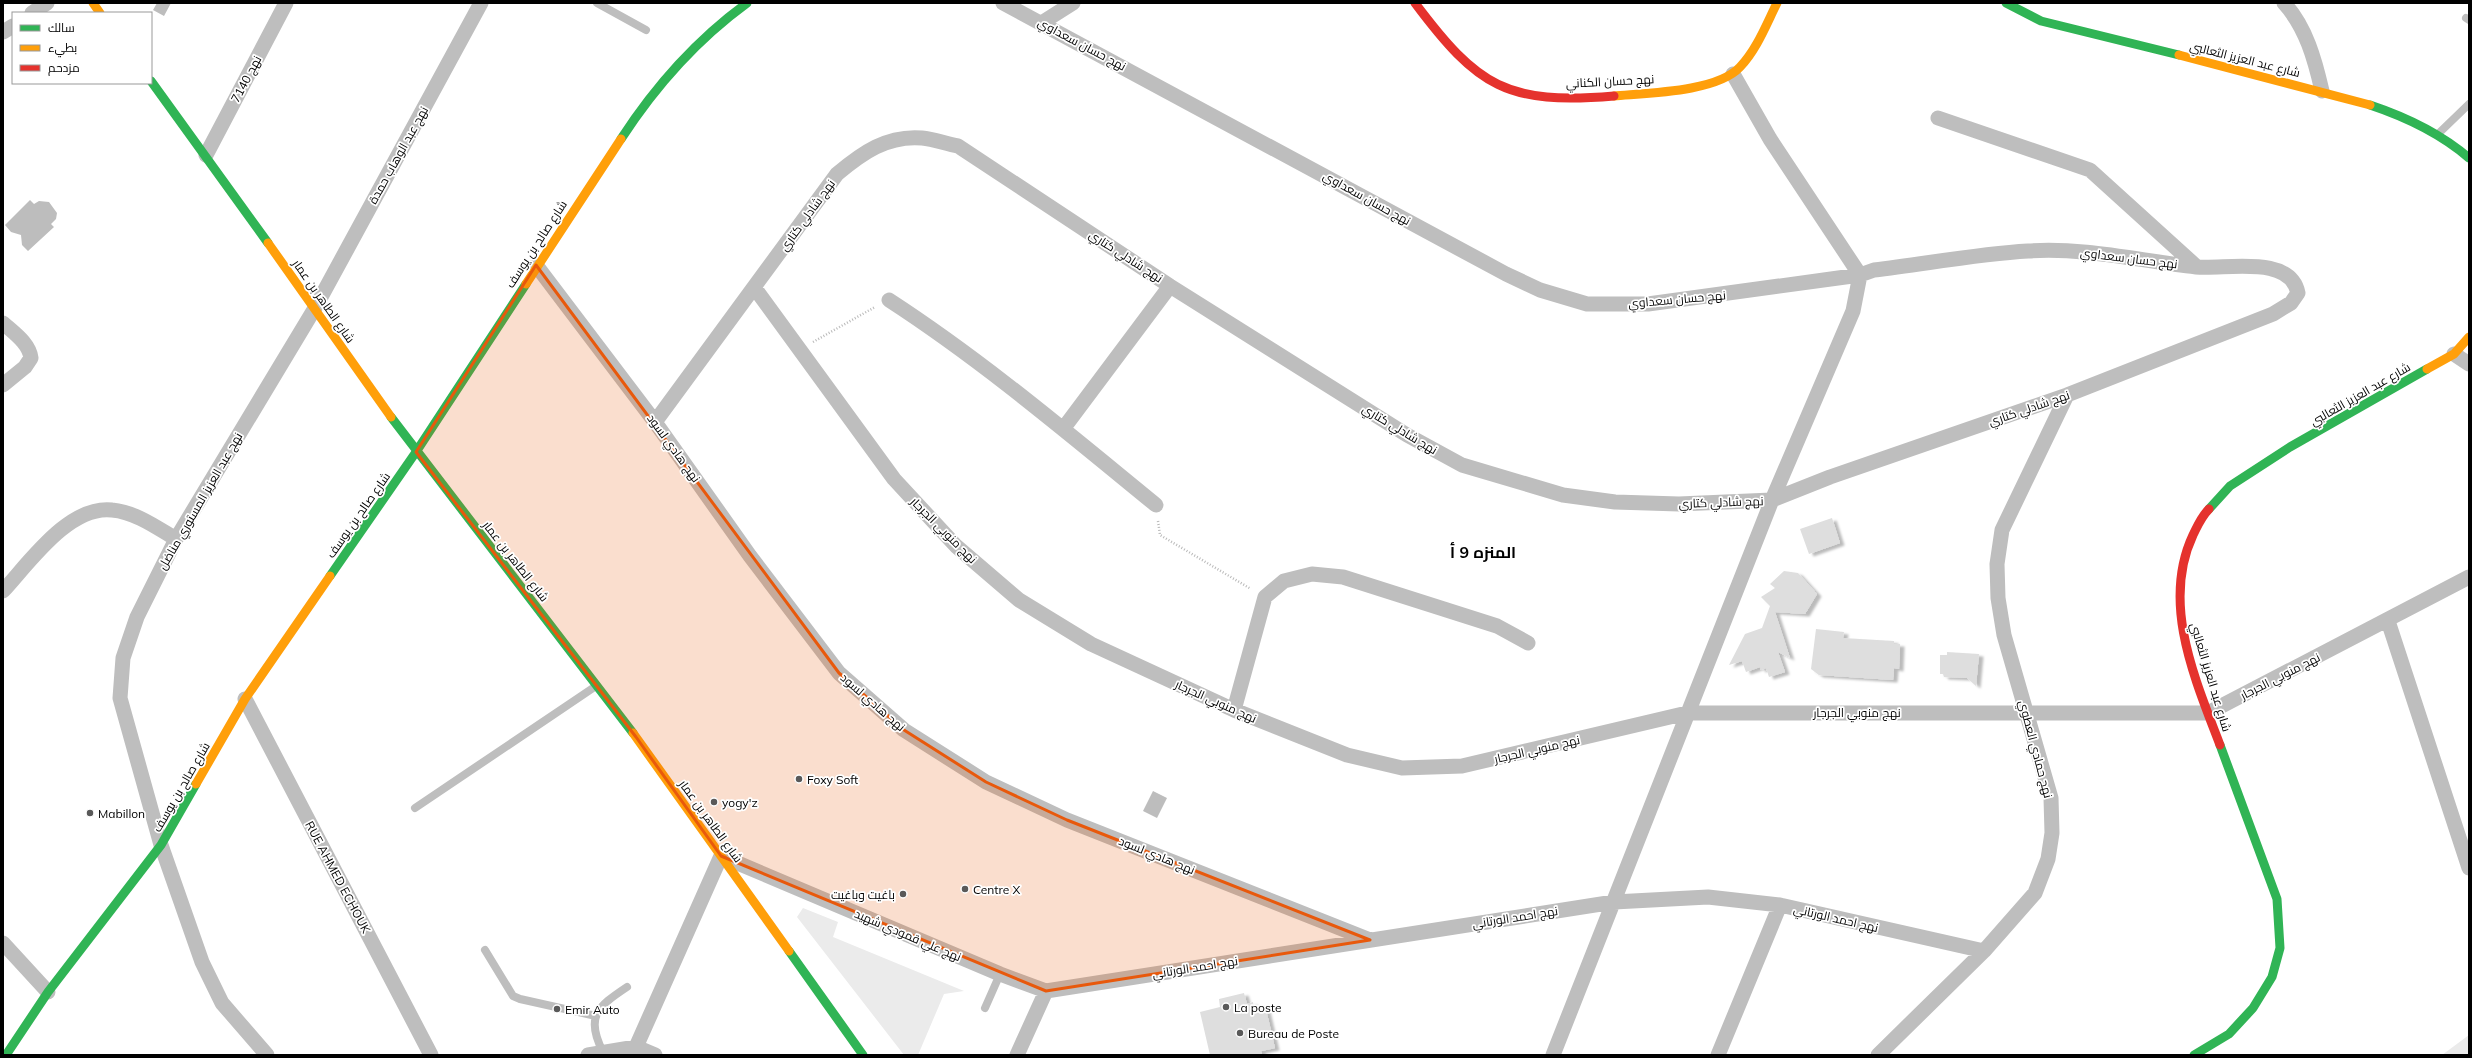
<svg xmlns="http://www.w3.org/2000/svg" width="2472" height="1058" viewBox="0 0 2472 1058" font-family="Mulish,Cairo,sans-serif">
  <defs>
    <filter id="shadow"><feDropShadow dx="4.5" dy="2.5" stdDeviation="1" flood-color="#0004"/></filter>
  </defs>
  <rect width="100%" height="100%" fill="#fff"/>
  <path fill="#ebebeb" d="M 803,908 L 838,922 L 833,937 L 964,991 L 944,994 L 918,1055 L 904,1055 L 797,917 Z
    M 2469,1035 L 2469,1055 L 2442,1055 Z"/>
  <path fill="#bdbdbd" d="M 157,3 L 171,3 L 164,16 L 153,10 Z
    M 30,200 L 34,204 L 39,201 L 49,202 L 57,213 L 56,219 L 51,224 L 54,227 L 28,251 L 22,245 L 21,235 L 11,232 L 5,225 Z
    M 1153,791 L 1167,798 L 1157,818 L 1143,811 Z"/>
  <path fill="#dedede" filter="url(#shadow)" d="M 1832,518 L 1840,543 L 1809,554 L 1800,529 Z
    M 1784,571 L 1798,573 L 1817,594 L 1805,614 L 1775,612 L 1790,658 L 1778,652 L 1785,672 L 1769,677 L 1766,668 L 1761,670 L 1760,667 L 1746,672 L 1742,661 L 1729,665 L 1745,634 L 1762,628 L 1770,606 L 1761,597 L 1775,588 L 1770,584 Z
    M 1816,629 L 1844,632 L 1843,638 L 1894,641 L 1894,644 L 1900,644 L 1899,669 L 1894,668 L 1893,680 L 1819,675 L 1811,669 Z
    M 1947,652 L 1979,654 L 1976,686 L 1967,678 L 1944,677 L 1943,674 L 1940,674 L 1940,655 L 1947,655 Z
    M 1244,993 L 1247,1004 L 1253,1002 L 1254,1008 L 1265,1005 L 1275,1048 L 1261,1051 L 1262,1055 L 1210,1055 L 1200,1012 L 1220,1007 L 1219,999 Z"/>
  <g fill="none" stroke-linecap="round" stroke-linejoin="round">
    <path stroke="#b9b9b9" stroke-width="2.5" stroke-dasharray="1 2" stroke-linecap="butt" d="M 813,342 L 875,307
      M 1158,521 L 1160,535 L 1251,589"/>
    <path stroke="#bebebe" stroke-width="8" d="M 597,3 L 646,30
      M 2466,18 L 2469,20
      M 2438,134 L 2469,104
      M 415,808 L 596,686
      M 485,950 L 513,996 L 520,999 L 596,1016
      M 985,1008 L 1000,974
      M 603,1052 C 585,1017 597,1007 627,987"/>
    <path stroke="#bebebe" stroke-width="15" d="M 2284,3 C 2306,27 2315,60 2322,91
      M 32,13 L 47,3
      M 1043,22 L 1073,3
      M 3,32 L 13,26
      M 1938,118 L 2090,170 L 2197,267
      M 206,155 L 286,3
      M 536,265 L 655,422 L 750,556 L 839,673 L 904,730 L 986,782 L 1067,820 L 1370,940
      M 754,287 L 894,479 L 956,546 L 1019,600 L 1091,644 L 1234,710 L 1347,755 L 1402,768 L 1462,766 L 1687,713 L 2208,713 L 2469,577
      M 889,300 C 983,361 1069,434 1156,505
      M 3,323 C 14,333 29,343 31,358 L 25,367 L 3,385
      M 2454,354 L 2469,364
      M 655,422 L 837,174 C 862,153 887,135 922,138 C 934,139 946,144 958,146 L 1170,286 L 1407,435 L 1462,465 L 1563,495 L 1615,502 L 1679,504 L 1772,500 L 1830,477 L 2067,395 L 2273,314 L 2291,303 L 2298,293 C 2290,254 2225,270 2196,267 C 2140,261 2085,247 2028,251 C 1977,254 1925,264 1874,270 L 1860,275 L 1648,304 L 1587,304 L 1540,290 L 1506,274 L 1003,3
      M 1063,429 L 1170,286
      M 3,591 C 29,563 69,505 112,510 C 135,512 156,527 176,539
      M 2388,621 L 2469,868
      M 245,699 L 431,1055
      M 1234,710 L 1265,597 L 1284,581 L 1312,574 L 1343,577 L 1497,626 L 1528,643
      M 3,943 L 48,992
      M 636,1047 L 721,856 L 1000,974 L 1046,991 L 1614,902 L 1708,897 L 1780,905 L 1984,951
      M 267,1055 L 222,1003 L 202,962 L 161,845 L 120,698 L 123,658 L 137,617 L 176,539 L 315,308 L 481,3
      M 588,1055 L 636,1047 L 655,1055
      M 1017,1055 L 1046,991
      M 1553,1055 L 1772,500 L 1853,311 L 1860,275 L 1770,139 L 1733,74
      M 1718,1055 L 1780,905
      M 1878,1055 L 1984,951 L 2035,893 L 2048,859 L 2052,833 L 2051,798 L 2004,635 L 1998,598 L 1997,564 L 2002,530 L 2067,395"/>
    <path stroke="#30b455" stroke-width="9" d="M 2006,3 L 2041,21 L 2179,55
      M 151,81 L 268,243
      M 2370,105 C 2406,117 2440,133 2469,158
      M 621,139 C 656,85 695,41 747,3
      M 391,417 L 633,733
      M 2209,509 L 2230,486 L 2290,447 L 2427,369
      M 330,576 L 416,452 L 526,284
      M 789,951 L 863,1055
      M 6,1055 L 48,992 L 161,845 L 196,784
      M 2194,1055 L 2229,1034 L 2253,1008 L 2272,977 L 2280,948 L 2277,899 L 2220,745"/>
    <path stroke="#ff9f0a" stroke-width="9" d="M 93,3 L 100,13
      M 2179,55 L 2370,105
      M 1614,96 C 1648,93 1717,92 1740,67 C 1757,49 1766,25 1777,3
      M 268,243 L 391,417
      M 526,284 L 621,139
      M 2427,369 L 2454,354 L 2469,337
      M 633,733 L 789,951
      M 196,784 L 245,699 L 330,576"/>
    <path stroke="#e5322d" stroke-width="9" d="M 1415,3 C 1478,87 1507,105 1614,96
      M 2209,509 C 2201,517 2198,525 2193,535 C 2161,603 2195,679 2220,745"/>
  </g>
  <path fill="#e8590c" fill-opacity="0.2" stroke="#e8590c" stroke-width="3" stroke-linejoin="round" d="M 536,265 L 839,673 L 904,730 L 986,782 L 1067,820 L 1370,940 L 1046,991 L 721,856 L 636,737 L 416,452 Z"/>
  <g fill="#595959" stroke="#fff" stroke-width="1.5">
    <circle cx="799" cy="779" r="4"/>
    <circle cx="714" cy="802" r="4"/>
    <circle cx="90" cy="813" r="4"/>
    <circle cx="965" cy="889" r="4"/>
    <circle cx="903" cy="894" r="4"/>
    <circle cx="1226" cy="1007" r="4"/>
    <circle cx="557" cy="1009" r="4"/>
    <circle cx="1240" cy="1033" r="4"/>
  </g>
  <g text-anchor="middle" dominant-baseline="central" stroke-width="3.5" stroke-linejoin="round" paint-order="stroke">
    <g font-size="12" fill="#000" stroke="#fff">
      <text transform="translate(1082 44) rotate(28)">نهج حسان سعداوي</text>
      <text transform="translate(2245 59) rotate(14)">شارع عبد العزيز الثعالبي</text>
      <text transform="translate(246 79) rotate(-62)">نهج 7140</text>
      <text transform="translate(1610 81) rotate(-3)">نهج حسان الكناني</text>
      <text transform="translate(398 155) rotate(-61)">نهج عبد الوهاب حمدة</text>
      <text transform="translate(1367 198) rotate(29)">نهج حسان سعداوي</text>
      <text transform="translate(807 215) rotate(-54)">نهج شادلي كتاري</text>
      <text transform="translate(536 244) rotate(-57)">شارع صالح بن يوسف</text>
      <text transform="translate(1126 256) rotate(33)">نهج شادلي كتاري</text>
      <text transform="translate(2129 258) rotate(7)">نهج حسان سعداوي</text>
      <text transform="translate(1677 299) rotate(-5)">نهج حسان سعداوي</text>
      <text transform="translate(324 301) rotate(55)">شارع الطاهر بن عمار</text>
      <text transform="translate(2360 394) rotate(-30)">شارع عبد العزيز الثعالبي</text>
      <text transform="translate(2029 408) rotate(-19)">نهج شادلي كتاري</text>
      <text transform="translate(1400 429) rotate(31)">نهج شادلي كتاري</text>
      <text transform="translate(674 448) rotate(54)">نهج هادي لسود</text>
      <text transform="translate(200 501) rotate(-60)">نهج عبد العزيز المستوري مناضل</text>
      <text transform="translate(1721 502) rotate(-2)">نهج شادلي كتاري</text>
      <text transform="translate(358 515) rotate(-55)">شارع صالح بن يوسف</text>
      <text transform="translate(944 530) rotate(45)">نهج منوبي الجرجار</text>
      <text transform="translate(516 561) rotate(52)">شارع الطاهر بن عمار</text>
      <text transform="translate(2280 676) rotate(-27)">نهج منوبي الجرجار</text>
      <text transform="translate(2211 677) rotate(73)">شارع عبد العزيز الثعالبي</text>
      <text transform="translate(1216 701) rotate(24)">نهج منوبي الجرجار</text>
      <text transform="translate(873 702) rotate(41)">نهج هادي لسود</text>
      <text x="1857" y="712">نهج منوبي الجرجار</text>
      <text transform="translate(1537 749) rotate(-13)">نهج منوبي الجرجار</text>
      <text transform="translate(2036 749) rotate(75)">نهج حمادي العطوي</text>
      <text transform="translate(181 787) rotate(-60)">شارع صالح بن يوسف</text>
      <text transform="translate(711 821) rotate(54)">شارع الطاهر بن عمار</text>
      <text transform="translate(1157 855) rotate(22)">نهج هادي لسود</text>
      <text transform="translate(338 877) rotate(62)">RUE AHMED ECHOUK</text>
      <text transform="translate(1515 917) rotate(-9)">نهج احمد الورتاني</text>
      <text transform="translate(1836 918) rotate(13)">نهج احمد الورتاني</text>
      <text transform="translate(908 935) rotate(23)">نهج علي قمودي شهيد</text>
      <text transform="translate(1195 967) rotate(-9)">نهج احمد الورتاني</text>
    </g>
    <g font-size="12" fill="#000" stroke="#fff" text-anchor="start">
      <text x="807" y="779">Foxy Soft</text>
      <text x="722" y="802">yogy'z</text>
      <text x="98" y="813">Mabillon</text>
      <text x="973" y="889">Centre X</text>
      <text x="895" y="894" text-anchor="end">باغيت وباغيت</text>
      <text x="1234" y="1007">La poste</text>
      <text x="565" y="1009">Emir Auto</text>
      <text x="1248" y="1033">Bureau de Poste</text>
    </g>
    <g font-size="16" font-weight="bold" fill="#000" stroke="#fff">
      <text x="1483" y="552">المنزه 9 أ</text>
    </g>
  </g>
  <rect width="2472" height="1058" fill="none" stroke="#000000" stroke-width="8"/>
  <rect x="12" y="12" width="140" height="72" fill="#ffffff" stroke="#999999"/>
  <rect x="20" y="25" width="20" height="6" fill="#30b455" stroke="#999999"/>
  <text x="48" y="32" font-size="12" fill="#000000">سالك</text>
  <rect x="20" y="45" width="20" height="6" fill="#ff9f0a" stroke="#999999"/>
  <text x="48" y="52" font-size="12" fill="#000000">بطيء</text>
  <rect x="20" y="65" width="20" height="6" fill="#e5322d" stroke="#999999"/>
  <text x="48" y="72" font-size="12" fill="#000000">مزدحم</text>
</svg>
